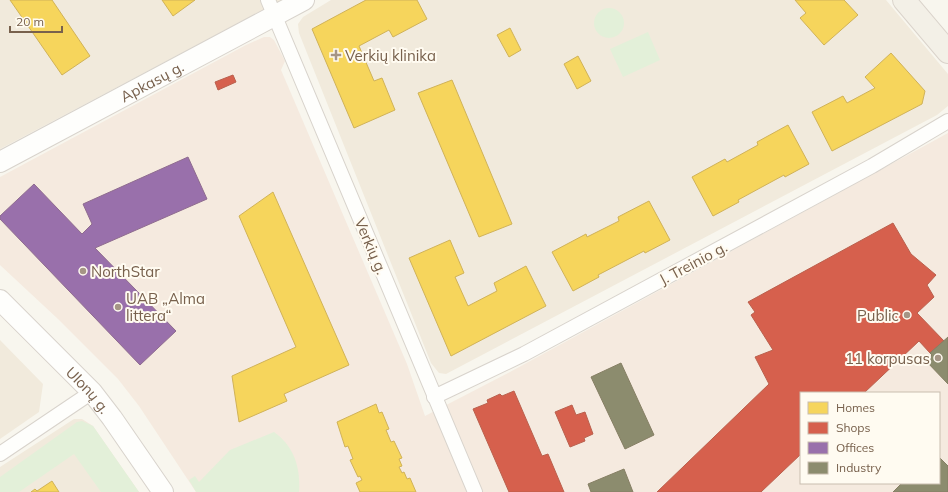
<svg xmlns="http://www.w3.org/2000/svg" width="948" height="492" viewBox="0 0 948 492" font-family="Mulish,sans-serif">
  <rect width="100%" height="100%" fill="#f8f6ee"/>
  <path fill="#f1eadc" d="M 0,0 L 282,0 L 0,149 Z
    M 331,0 L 886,0 L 948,74 L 948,106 L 937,115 L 446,374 L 439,373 L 431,363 L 299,33 L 298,24 L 303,17 Z
    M 0,340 L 43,384 L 39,412 L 0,439 Z
    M 74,419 L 82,419 L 93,426 L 139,492 L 0,492 L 0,467 Z"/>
  <path fill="#f5eadf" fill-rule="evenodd" d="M 264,37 L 270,37 L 274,40 L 285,61 L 281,70 L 407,364 L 425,416 L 510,372 L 948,133 L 948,492 L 196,492 L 139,406 L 118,379 L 58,319 L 0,265 L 0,177 L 246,45 ZM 801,393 L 939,393 L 939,483 L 801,483 Z"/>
  <path fill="#e3f0d9" d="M594 23a15 15 0 1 1 30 0a15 15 0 1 1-30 0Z
    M 648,32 L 660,60 L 623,77 L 610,49 Z
    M 82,421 L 93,426 L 139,492 L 101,492 L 74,454 L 19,492 L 0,492 L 0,477 L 77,422 Z
    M 274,432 C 294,446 301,468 299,492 L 196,492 L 189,480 L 195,476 L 199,482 L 230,450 Z"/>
  <path fill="#f6d55c" stroke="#d0b258" d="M 10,0 L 52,0 L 90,56 L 62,75 Z
    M 162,0 L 195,0 L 173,16 Z
    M 366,0 L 417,0 L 427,19 L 393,37 L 389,30 L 359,46 L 374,81 L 382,78 L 395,110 L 354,128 L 312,29 Z
    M 795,0 L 844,0 L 858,15 L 824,45 L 800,18 L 806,13 Z
    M 510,28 L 521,50 L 509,57 L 497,35 Z
    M 891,53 L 925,91 L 922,104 L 832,151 L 812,112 L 843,96 L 847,103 L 875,88 L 865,77 Z
    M 578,56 L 591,81 L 577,89 L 564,64 Z
    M 452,80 L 512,224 L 479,237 L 418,93 Z
    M 788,125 L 809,164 L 785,177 L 784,175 L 738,200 L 739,202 L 713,216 L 692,177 L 725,159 L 727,162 L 758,145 L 757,142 Z
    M 273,192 L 349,365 L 284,394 L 287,401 L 239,422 L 232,376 L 296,347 L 239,216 Z
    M 649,201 L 670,240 L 645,253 L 644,251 L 598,275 L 599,277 L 573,291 L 552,252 L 586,234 L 587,237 L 619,221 L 618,217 Z
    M 450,240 L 464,273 L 455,277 L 468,306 L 497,291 L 494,283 L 526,266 L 546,306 L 451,356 L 409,258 Z
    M 376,404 L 379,413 L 382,412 L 389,429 L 386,430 L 391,442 L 394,441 L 402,458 L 399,459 L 402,466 L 399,467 L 402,473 L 404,472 L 407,479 L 410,478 L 416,492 L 360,492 L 356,483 L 362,480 L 360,476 L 358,477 L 350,460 L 353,459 L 348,446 L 345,447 L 337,422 Z
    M 52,481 L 59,492 L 31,492 L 35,489 L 37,491 Z"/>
  <path fill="#d6604d" stroke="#ba604d" d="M 233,75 L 236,82 L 218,90 L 215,82 Z
    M 893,223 L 911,254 L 936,275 L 927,285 L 934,297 L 917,313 L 944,341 L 930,353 L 919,341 L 864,393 L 801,393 L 801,454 L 761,492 L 657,492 L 769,384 L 755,357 L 773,350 L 751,315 L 755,312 L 748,302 Z
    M 514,391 L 542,456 L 548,454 L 564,492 L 509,492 L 473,409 L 488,403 L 487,400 L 500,394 L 502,396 Z
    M 572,405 L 576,415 L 585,412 L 593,434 L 584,438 L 585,441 L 570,447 L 555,412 Z"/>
  <path fill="#9970ab" stroke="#8f6c8f" d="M 188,157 L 207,199 L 95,248 L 176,331 L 140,365 L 0,219 L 0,216 L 34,184 L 82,234 L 92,224 L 83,204 Z"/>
  <path fill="#8c8c6e" stroke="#867f64" d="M 948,337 L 948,384 L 926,361 L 932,355 L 930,353 Z
    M 621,363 L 654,435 L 625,449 L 591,377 Z
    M 939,457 L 948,466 L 948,492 L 893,492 L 902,483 L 939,483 Z
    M 624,469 L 633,492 L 591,492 L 588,484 Z"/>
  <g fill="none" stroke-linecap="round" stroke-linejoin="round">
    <defs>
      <path id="street" d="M 268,0 L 475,492
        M 434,397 L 524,354 L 872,166 L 948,121
        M 0,454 L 92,392"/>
      <g id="secondary">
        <path id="s1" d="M 0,162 L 304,0"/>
        <path id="s2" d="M 0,300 L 92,392 L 112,418 L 163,492"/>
      </g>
      <path id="primary" d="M 904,0 L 948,52"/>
    </defs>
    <use href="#street" stroke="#d8d3cc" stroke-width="16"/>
    <use href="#secondary" stroke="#d8d3cc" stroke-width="22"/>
    <use href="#primary" stroke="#dad3cb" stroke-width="24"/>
    <use href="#street" stroke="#fefefc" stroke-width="14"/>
    <use href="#secondary" stroke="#fefefc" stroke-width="20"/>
    <use href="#primary" stroke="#f3f0e7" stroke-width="22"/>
  </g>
  <g fill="#a59585" stroke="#fffbf1" stroke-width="1.5">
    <path d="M334 49h4v4h4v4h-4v4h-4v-4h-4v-4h4z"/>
    <circle cx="83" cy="271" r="4"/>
    <circle cx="118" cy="307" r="4"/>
    <circle cx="907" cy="315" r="4"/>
    <circle cx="938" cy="358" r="4"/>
  </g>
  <g text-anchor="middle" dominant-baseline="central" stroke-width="4" stroke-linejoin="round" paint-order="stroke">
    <g font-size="15" fill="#78614d" stroke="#fffbf1" text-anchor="start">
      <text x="345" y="55">Verkių klinika</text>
      <text x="91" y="271">NorthStar</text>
      <text x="126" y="298">UAB „Alma<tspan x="126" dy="17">littera“</tspan></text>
      <text x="899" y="315" text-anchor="end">Public</text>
      <text x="930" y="358" text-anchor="end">11 korpusas</text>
    </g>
    <g font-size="15" fill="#78614d" stroke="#fffbf1">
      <text stroke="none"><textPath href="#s1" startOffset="172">Apkasų g.</textPath></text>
      <text transform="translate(371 246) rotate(67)">Verkių g.</text>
      <text transform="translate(693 263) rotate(-28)">J. Treinio g.</text>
      <text stroke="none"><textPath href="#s2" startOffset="126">Ulonų g.</textPath></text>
    </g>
  </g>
  <rect x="800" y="392" width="140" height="92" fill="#fffbf1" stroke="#c9bdaf"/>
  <rect x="808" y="402" width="20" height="12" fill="#f6d55c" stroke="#c9bdaf"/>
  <text x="836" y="412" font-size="12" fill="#78614d">Homes</text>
  <rect x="808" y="422" width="20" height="12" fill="#d6604d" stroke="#c9bdaf"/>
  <text x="836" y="432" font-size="12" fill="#78614d">Shops</text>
  <rect x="808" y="442" width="20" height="12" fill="#9970ab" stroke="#c9bdaf"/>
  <text x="836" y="452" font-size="12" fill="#78614d">Offices</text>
  <rect x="808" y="462" width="20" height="12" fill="#8c8c6e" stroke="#c9bdaf"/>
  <text x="836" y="472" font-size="12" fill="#78614d">Industry</text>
  <path d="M10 26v6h52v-6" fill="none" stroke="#78614d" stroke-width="2"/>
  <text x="16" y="26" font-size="12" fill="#78614d" stroke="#fffbf1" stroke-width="3" paint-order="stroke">20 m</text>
</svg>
